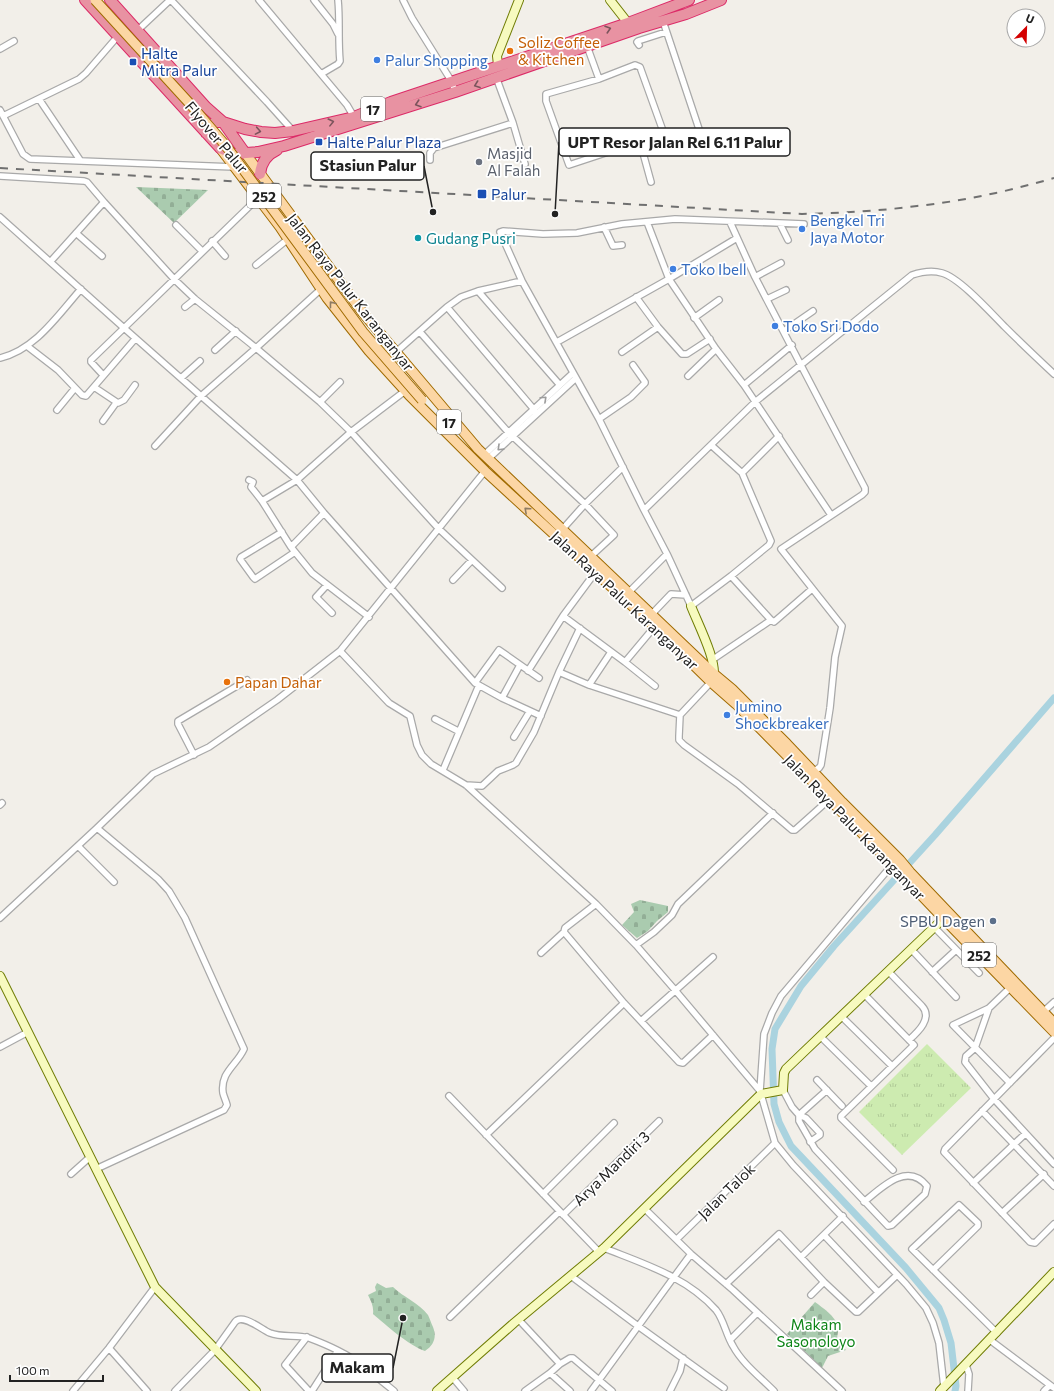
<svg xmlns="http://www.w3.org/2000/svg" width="1054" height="1391" viewBox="0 0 1054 1391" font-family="Commissioner,sans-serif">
  <defs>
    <pattern id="grass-tufts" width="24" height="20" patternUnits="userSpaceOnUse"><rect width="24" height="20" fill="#cdebb0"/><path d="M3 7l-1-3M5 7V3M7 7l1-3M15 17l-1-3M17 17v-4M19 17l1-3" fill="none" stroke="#b0c997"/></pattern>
    <pattern id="cemetery-stones" width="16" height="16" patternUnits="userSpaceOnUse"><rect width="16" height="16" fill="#aacbaf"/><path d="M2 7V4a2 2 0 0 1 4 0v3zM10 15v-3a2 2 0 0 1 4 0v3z" fill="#92ae96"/></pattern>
  </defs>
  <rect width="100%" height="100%" fill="#f2efe9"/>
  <path fill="url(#grass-tufts)" d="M 927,1044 L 971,1088 L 902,1155 L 859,1112 Z"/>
  <path fill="url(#cemetery-stones)" d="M 136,187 L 208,190 L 174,223 Z
    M 640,900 L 668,906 L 668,912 L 657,921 L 648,931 L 637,938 L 622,925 L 634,912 L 631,904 Z
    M 377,1283 L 386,1288 L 393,1287 C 403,1297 419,1303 428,1315 C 430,1319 431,1323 433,1327 C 437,1337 434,1345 425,1351 C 408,1345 386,1325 373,1314 C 374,1307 371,1301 368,1295 L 376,1291 L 375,1287 Z
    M 815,1302 C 823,1308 835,1316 838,1326 C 839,1330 837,1336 837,1340 L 846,1350 L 828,1356 L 822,1368 L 787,1334 Z"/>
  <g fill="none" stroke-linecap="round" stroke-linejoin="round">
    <path stroke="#aad3df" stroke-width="7" d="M 955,1391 L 956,1386 L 951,1343 L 944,1320 L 939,1308 L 906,1268 L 791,1146 L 779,1122 L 774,1104 L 772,1049 L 775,1029 L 801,986 L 834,946 L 935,835 L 1054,698"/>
    <defs>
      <path id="street" d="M 171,0 L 267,102 L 293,131
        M 259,0 L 321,74
        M 314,0 L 333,24 L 338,34
        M 338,0 C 340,20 338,40 340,61 L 338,64 L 321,74 L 347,105 L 354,117
        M 403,0 L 412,18 L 452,82 L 455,92
        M 663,21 L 704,144
        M 138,30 L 170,0
        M 639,45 L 637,42 L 638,41 L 666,32
        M 587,46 L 599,79
        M 0,49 L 14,41
        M 635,65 L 640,67 L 663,131 L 663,134 L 569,165 L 546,101 L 546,94 L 599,79 Z
        M 496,77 L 513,123 L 525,164
        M 39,99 L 80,160
        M 0,110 L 23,154 L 30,159 L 234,167
        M 3,116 L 79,79 L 86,73 L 118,36
        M 655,137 L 658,148
        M 640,142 L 651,182
        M 430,160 L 430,153 L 434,148 L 513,123
        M 0,176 L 84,181 L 87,182 L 104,202
        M 0,217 L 124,328 L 258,198
        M 647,222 L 669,279 L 716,349 L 744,385 L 831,515
        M 730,222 L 755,277 L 865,488 L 865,492 L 862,495 L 781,549 L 842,626 L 835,657 L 830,708 L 821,765 L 819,768 L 812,772
        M 780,224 L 788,240
        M 176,225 L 202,251
        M 604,227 L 613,246 L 622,245
        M 76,233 L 102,256
        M 212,241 L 225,256
        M 51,261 L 104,202 L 175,280 L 195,299 L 256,348 L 201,396 L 124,328 L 91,360 L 91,362 L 103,375
        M 256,265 L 288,239
        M 755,277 L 781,263
        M 321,289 L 256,348 L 320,402 L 351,432 L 439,529 L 502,588
        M 478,291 L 522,281
        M 636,297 L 658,327 L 682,354 L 687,354 L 710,339
        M 767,299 L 786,290
        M 185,307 L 195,299
        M 447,307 L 537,413
        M 694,318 L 719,300
        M 784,331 L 813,311
        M 420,332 L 508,432 L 585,504 L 614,535 L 589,558
        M 557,342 L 669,279 L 737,238
        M 27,346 L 58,370 L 82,395 L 86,396 L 135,339
        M 215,350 L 236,331
        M 622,352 L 658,327
        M 395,353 L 447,307 L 461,297 L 478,291 L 559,384
        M 0,358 C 35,350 58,315 81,289
        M 688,376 L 716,349
        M 181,378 L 200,361
        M 744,385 L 792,345
        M 94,387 L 118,403 L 124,400 L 135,385
        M 320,402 L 340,382
        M 57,410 L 75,388
        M 599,419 L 631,397 L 645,383 L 645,382 L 633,365
        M 103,421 L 116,403
        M 711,445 L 742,473 L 771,541 L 769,545 L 731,576 L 691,606 L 667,554 L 644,510 L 755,402 L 912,275 C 921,272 932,270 942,273 C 960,278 991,313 1005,327 C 1021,343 1038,359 1054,374
        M 155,446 L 201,396 L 297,480 L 324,513 L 475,683 L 502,698 L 541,716
        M 484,455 L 573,373
        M 488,459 L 576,378
        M 742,473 L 779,436
        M 249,480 L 253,482 L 251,487 L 262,501 L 291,547 L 312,573 L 369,617
        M 262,501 L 297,480 L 351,432 L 405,391
        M 644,510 L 599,419 L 522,281 L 500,232 L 503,231 L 543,234 L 577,233 L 622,224 L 675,219 L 804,224
        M 282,532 L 241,557 L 240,559 L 253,577 L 255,579 L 295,552
        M 560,532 L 585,504 L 623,467
        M 291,547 L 324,513
        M 731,576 L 771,620 L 774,622 L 812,589
        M 453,580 L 472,560
        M 327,585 L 316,597 L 332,613
        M 626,595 L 667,554
        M 563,616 L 625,662 L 656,625
        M 650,616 L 671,594 L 686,595
        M 340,651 L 389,703 L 410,716 L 417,745 L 422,755 L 431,764 L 466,785 L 596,904
        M 712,660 L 771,620
        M 625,662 L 655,686
        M 528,671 L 563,616 L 597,570
        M 559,672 L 580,628
        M 711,682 L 680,715 L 679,736 L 679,740 L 684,745 L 738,784 L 792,830 L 795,830 L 832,797
        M 475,683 L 499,650 L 539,678
        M 589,685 L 611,652
        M 502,698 L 520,665
        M 435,719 L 458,731
        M 514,737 L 530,711
        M 194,755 L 178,724 L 178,721 L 247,680
        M 443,770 L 479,685
        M 466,785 L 482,786 L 498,771 L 513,765 L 516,763 L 534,732 L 559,672 L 589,685 L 680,715
        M 0,805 L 2,803
        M 78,846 L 114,882
        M 0,918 L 97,828
        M 934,927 L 979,973
        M 636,945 L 654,932 L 672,915 L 678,904 L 773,813
        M 911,949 L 956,997
        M 541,953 L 564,932
        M 888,971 L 922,1006 C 933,1018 918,1032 909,1040
        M 932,972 L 956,950
        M 864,994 L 914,1045 L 841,1116 L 841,1118 L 893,1170
        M 989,1008 L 975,1048 L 966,1056 L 965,1062 L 994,1099 L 1054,1164
        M 1043,1012 L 1054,1002
        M 841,1016 L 892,1066
        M 641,1021 L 713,957
        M 713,1035 L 683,1063 L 679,1062 L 624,1003 L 564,932 L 565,928 L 596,904 L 636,945 L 675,990 L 760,1091 L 775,1143 L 793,1165 L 906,1284 L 926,1308 L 933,1323 L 939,1343 L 944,1387
        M 821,1037 L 871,1086
        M 1054,1038 L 945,1149 L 944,1152 L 1030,1242 L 1035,1243 L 1054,1224
        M 0,1047 L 28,1032
        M 817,1080 L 842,1106
        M 1010,1083 L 953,1025 L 989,1008 L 1013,985
        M 783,1090 L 792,1107 L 799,1115 L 799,1121 L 815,1149 L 888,1226 L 892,1225 L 925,1194 L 927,1186 C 907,1161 881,1188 864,1202
        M 760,1091 L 764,1034 L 772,1013 L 781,996 L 892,865
        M 449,1096 L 599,1252
        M 982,1111 L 1054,1186
        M 486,1135 L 624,1003
        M 810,1142 L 820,1135 L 820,1133 L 806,1118 L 799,1115 L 827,1090
        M 96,1169 L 224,1110 L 227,1105 C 226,1101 224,1097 223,1093 C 220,1072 237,1065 244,1049 L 185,918 L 169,891 L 158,879 L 97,828 L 153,774 L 209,747 L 277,700 L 340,651 L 485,471
        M 71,1174 L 90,1157
        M 973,1183 L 1025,1134
        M 543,1194 L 614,1123
        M 645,1209 L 691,1254 L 733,1290 L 842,1391
        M 1002,1213 L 1044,1174
        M 563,1215 L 659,1121
        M 824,1235 L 878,1292
        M 677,1239 L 775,1143
        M 604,1248 C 644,1264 687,1277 716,1310 C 724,1320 726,1335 733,1346 C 742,1363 760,1377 774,1391
        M 801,1257 L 843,1216
        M 933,1270 L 978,1226 L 978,1223 L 959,1205 L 912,1249 L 997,1333
        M 571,1276 L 638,1326 L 724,1388
        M 726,1284 L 779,1234 L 824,1282 L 856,1312 L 858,1312 L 897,1275
        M 811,1295 L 824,1282
        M 450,1317 L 559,1212
        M 519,1320 L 560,1364 L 570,1358 L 573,1358 L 612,1391
        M 307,1337 L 285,1365 L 309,1391
        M 730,1340 L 757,1313
        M 990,1340 L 1054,1388
        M 109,1348 L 147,1391
        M 966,1365 L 969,1374 L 968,1391
        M 550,1373 L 570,1391
        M 453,1378 L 464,1391
        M 73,1391 L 109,1348 L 155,1287
        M 175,1391 L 215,1350 L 235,1322 C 242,1313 261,1329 270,1333 C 282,1338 297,1334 309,1338 C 325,1344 347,1354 360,1364 C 372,1373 383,1382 394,1391
        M 312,1391 L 337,1352
        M 525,1391 L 550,1373 L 560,1364
        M 591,1391 L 674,1277 L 691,1254
        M 670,1391 L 680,1371 L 683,1358
        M 1044,1391 L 1050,1385"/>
      <path id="secondary" d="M 610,0 L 628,23
        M 498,65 L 497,56 L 519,0
        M 691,606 C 697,622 719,664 713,679
        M 0,976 L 155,1287 L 256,1391
        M 437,1391 L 514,1323 L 604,1248 L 761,1094 L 783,1090 L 784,1073 L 786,1069 L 947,915
        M 940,1391 L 1054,1272"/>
      <path id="primary" d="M 220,148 L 280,227 L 327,298 L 369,351 L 409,395 L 485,471 L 654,626 L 711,682 L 736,704 L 815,784 L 943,918 L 1054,1032
        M 245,153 L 363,313 L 478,449 L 714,674 L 732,689 L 787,744 L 842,802 L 900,860 L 910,872 L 949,913 L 1054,1023"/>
      <path id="highway" d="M 85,0 L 220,148 L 233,154 L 258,152 L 284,146 L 455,92 L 639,28 L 686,14 L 721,0
        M 110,0 L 206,107 L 223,122 L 245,153
        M 206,133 L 210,125 L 216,122 L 223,122 L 245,129 L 261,132 L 275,133 L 293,131 L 354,117 L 391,102 L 628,23 L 689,0
        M 260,174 C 261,163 266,155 277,150"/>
    </defs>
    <use href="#street" stroke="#a9a9a9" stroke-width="8"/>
    <use href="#secondary" stroke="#707d05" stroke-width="10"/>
    <use href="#primary" stroke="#a06b00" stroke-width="11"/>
    <use href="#highway" stroke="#dc2a67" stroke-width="12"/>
    <use href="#street" stroke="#fff" stroke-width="5.5"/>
    <use href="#secondary" stroke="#f7fabf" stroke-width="8"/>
    <use href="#primary" stroke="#fcd6a4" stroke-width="9"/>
    <use href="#highway" stroke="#e892a2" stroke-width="10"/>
    <path stroke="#707070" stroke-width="2" stroke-dasharray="8 8" stroke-linecap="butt" d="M 0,168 L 802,214 C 841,213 879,211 917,206 C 964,201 1009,191 1054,178"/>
    <defs>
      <path id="primary-bridge" d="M 95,0 L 191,105 L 226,146 L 363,332 L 422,400"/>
    </defs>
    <use href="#primary-bridge" stroke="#a06b00" stroke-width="11" stroke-linecap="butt"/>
    <use href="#primary-bridge" stroke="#fcd6a4" stroke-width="9"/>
  </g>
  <defs><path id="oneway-chevron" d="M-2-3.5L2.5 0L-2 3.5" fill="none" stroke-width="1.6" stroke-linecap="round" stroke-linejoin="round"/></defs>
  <g stroke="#7b545c">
    <use href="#oneway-chevron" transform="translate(608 29) rotate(-18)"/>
    <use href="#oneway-chevron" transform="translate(477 85) rotate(160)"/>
    <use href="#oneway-chevron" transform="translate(418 104) rotate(162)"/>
    <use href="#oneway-chevron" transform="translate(331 122) rotate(-14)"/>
    <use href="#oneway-chevron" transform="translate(258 131) rotate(10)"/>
  </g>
  <g stroke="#8f7c63">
    <use href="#oneway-chevron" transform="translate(332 304) rotate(-128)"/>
    <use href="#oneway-chevron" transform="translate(527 510) rotate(-138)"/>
  </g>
  <g stroke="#9c9c9c">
    <use href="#oneway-chevron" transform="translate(544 399) rotate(-43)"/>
    <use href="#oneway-chevron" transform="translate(500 448) rotate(136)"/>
  </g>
  <g fill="#e8710a" stroke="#fff" stroke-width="1.5">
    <circle cx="510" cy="51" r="4"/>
    <circle cx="227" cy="682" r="4"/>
  </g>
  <g fill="#3f7fe0" stroke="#fff" stroke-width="1.5">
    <circle cx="377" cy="60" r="4"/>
    <circle cx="802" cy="229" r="4"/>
    <circle cx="673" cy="269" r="4"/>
    <circle cx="775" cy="326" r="4"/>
    <circle cx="727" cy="715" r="4"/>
  </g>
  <g fill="#1a4fb4" stroke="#fff" stroke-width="1.5">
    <rect x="129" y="58" width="8" height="8" rx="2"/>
    <rect x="315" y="138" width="8" height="8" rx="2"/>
    <rect x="477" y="189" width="10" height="10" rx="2"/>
  </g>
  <circle fill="#6b7280" stroke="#fff" stroke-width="1.5" cx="479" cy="162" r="4"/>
  <circle fill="#0f9aa8" stroke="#fff" stroke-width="1.5" cx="418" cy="238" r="4"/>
  <circle fill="#5c6f8a" stroke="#fff" stroke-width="1.5" cx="993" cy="921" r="4"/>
  <g text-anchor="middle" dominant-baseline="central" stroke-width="3.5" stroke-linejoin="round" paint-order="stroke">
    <g fill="#fff" stroke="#646464" stroke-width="1">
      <rect x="361" y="97" width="24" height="24" rx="3"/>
      <rect x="247" y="184" width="34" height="24" rx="3"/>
      <rect x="437" y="410" width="24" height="24" rx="3"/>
      <rect x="962" y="943" width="34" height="24" rx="3"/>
    </g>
    <g font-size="14" font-weight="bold" fill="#222">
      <text x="373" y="109">17</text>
      <text x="264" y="196">252</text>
      <text x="449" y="422">17</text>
      <text x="979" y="955">252</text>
    </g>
    <g font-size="15" fill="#c56008" stroke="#fff" text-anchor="start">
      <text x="518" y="42">Soliz Coffee<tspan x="518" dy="17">&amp; Kitchen</tspan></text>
      <text x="235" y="682">Papan Dahar</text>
    </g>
    <g font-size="15" fill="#164399" stroke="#fff" text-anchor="start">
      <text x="141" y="53">Halte<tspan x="141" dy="17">Mitra Palur</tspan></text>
      <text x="327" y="142">Halte Palur Plaza</text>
      <text x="491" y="194">Palur</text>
    </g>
    <g font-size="15" fill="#366cbe" stroke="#fff" text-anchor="start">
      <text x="385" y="60">Palur Shopping</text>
      <text x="810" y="220">Bengkel Tri<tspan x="810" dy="17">Jaya Motor</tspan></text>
      <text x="681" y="269">Toko Ibell</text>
      <text x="783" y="326">Toko Sri Dodo</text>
      <text x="735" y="706">Jumino<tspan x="735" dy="17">Shockbreaker</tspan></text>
    </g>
    <g font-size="15" fill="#222" stroke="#fff">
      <text transform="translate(217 137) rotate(50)">Flyover Palur</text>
      <text transform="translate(351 292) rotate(52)">Jalan Raya Palur Karanganyar</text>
      <text transform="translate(625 600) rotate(43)">Jalan Raya Palur Karanganyar</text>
      <text transform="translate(855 827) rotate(46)">Jalan Raya Palur Karanganyar</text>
      <text transform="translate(611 1168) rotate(-44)">Arya Mandiri 3</text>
      <text transform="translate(726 1191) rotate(-44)">Jalan Talok</text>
    </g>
    <g font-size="15" fill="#5b616d" stroke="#fff" text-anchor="start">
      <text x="487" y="153">Masjid<tspan x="487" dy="17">Al Falah</tspan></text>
    </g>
    <g font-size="15" fill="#0d838f" stroke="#fff" text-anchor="start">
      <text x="426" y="238">Gudang Pusri</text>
    </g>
    <g font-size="15" fill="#4e5e75" stroke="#fff" text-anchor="end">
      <text x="985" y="921">SPBU Dagen</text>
    </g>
    <g font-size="15" fill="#0c8416" stroke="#fff">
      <text x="816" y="1324">Makam<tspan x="816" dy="17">Sasonoloyo</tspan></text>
    </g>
  </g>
  <path fill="none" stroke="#222" stroke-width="1.5" d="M555 214L559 142M433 212L424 166M403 1318L393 1368"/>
  <g fill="#222" stroke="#fff" stroke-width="1.5">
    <circle cx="555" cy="214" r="4"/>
    <circle cx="433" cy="212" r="4"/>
    <circle cx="403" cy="1318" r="4"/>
  </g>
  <g fill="#fff" stroke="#222" stroke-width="1.5">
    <rect x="559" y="128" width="231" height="28" rx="4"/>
    <rect x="311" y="152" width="113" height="28" rx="4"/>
    <rect x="322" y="1354" width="71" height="28" rx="4"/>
  </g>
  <g font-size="16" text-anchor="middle" font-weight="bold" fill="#222">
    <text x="675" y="148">UPT Resor Jalan Rel 6.11 Palur</text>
    <text x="368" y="171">Stasiun Palur</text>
    <text x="357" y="1373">Makam</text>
  </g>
  <g transform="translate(1026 28) rotate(23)"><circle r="19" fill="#ffffff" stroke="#a7a7a7"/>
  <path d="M0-3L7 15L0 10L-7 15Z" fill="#d40000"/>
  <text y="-6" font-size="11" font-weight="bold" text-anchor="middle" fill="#222222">U</text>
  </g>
  <path d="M10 1375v6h93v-6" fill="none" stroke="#222222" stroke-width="2"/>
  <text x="16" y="1375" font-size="12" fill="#222222" stroke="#ffffff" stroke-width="3" paint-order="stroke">100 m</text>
</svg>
